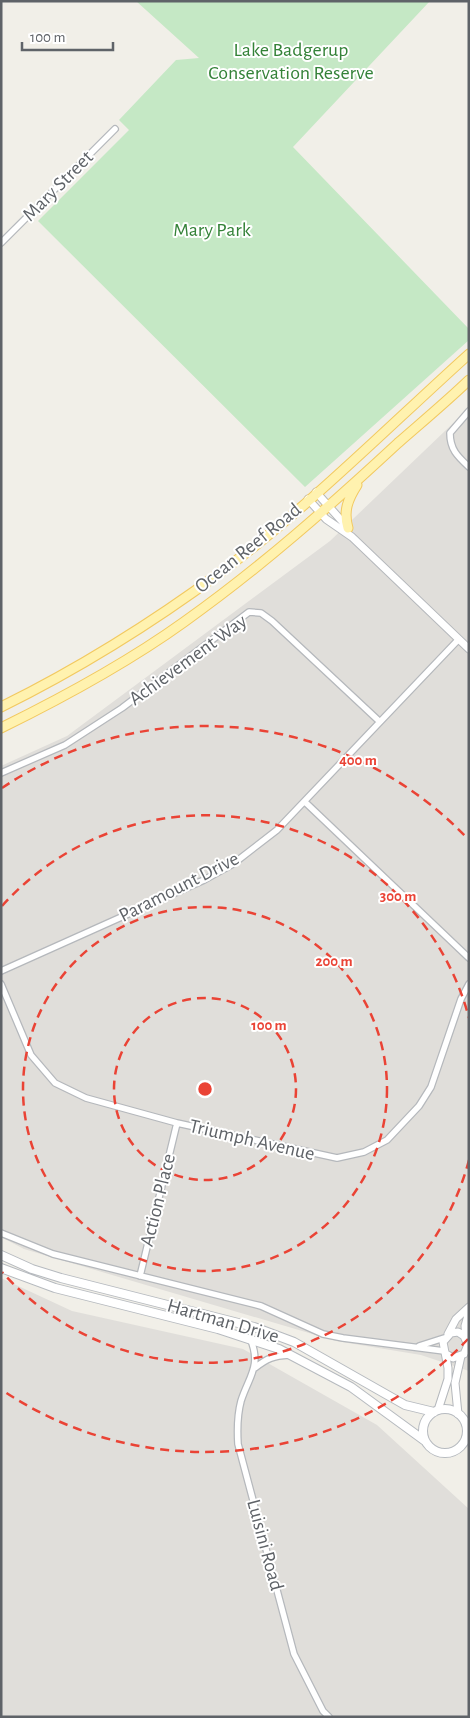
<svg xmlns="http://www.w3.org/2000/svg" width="470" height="1718" viewBox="0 0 470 1718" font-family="'Alegreya Sans',sans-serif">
  <rect width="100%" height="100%" fill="#f1efe8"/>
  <path fill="#e0deda" d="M 469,408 L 469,1371 L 421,1355 L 336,1341 L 24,1249 L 1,1237 L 1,766 L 67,736 L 330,541 Z
    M 1,1278 L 72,1311 L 243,1349 L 377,1425 L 469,1509 L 469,1717 L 1,1717 Z"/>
  <path fill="#c5e8c5" d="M 136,1 L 430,1 L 293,147 L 469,329 L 469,340 L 305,487 L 38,221 L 129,130 L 119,120 L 176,60 L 199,58 Z"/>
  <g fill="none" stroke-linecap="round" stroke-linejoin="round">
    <defs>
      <path id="minor" d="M 1,243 L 115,129
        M 469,411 L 450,433 C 450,449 457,456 469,467
        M 1,773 L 65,745 L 122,708 L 249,612 L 261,613 L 272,621 L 379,721
        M 305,802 L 469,958
        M 1,971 L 204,880 L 233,864 L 277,830 L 458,640
        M 1,984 L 31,1055 L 55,1083 L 86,1098 L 177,1123 L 337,1158 L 364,1152 L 387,1140 L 419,1106 L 431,1087 L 461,999 L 469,984
        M 1,1233 L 53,1254 L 261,1306 L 323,1334 L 343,1338 L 444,1351
        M 140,1276 L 177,1123
        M 250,1338 C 262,1366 249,1376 241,1401 C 237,1416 237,1428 238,1444 L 294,1654 L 323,1711 L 329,1717
        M 419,1346 L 444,1338
        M 255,1368 C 267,1358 274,1356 289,1355"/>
      <path id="tertiary" d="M 316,492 L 348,528
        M 308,499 L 326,519 L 352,537 L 469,649
        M 448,1334 L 456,1319 L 469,1307
        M 466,1338 L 465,1326 L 469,1312
        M 438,1410 L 448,1379 L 448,1368 L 443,1342 L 451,1333 L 458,1332 L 464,1336 L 468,1345 L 464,1354 L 453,1358 L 446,1354
        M 458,1414 L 455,1383 L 461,1356"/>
      <path id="secondary" d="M 1,1255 L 32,1269 L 61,1278 L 254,1327 L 294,1342 L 405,1405 L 434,1412
        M 1,1268 L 55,1288 L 218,1329 L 279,1349 L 351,1387 L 425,1441
        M423 1431a22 22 0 1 1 44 0a22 22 0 1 1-44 0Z"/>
      <path id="primary" d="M 348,528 C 343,511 348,499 357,485
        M 1,707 C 78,669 152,623 221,572 C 309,507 388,427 469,354
        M 1,728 C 64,697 127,663 184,622 C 260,568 330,506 398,443 C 422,422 446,402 469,380"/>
    </defs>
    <use href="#minor" stroke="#b5b8bc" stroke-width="8"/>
    <use href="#tertiary" stroke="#b5b8bc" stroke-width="9"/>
    <use href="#secondary" stroke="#b6babf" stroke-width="10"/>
    <use href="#primary" stroke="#f2c960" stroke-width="11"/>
    <use href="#minor" stroke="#fff" stroke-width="5.5"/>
    <use href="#tertiary" stroke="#fff" stroke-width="7"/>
    <use href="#secondary" stroke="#fff" stroke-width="8"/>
    <use href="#primary" stroke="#fff2af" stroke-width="9"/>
  </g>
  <g fill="none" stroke="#ea4335" stroke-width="2.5" stroke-dasharray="9 6">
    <circle cx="205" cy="1089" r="91"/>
    <circle cx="205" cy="1089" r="182"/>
    <path d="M469 1160A273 273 0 0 1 2 1272M2 906A273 273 0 0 1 469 1018"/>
    <path d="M468 1339A363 363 0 0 1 2 1390M2 788A363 363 0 0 1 468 839"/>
  </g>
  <g text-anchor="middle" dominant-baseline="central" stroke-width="4" stroke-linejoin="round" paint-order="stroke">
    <g font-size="20" fill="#348238" stroke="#fff">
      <text x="291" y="50">Lake Badgerup<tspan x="291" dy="23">Conservation Reserve</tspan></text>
      <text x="212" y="230">Mary Park</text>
    </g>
    <g font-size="20" fill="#5f6368" stroke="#fff">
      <text transform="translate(58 186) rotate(-45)">Mary Street</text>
      <text transform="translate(248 548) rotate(-39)">Ocean Reef Road</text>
      <text transform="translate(188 660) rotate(-36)">Achievement Way</text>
      <text transform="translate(179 887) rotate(-27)">Paramount Drive</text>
      <text transform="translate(252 1140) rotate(13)">Triumph Avenue</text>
      <text transform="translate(158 1200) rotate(-76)">Action Place</text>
      <text transform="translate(223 1321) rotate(16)">Hartman Drive</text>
      <text transform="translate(265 1545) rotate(75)">Luisini Road</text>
    </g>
  </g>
  <circle cx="205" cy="1089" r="8" fill="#ea4335" stroke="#fff" stroke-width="2.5"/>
  <g font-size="15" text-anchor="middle" font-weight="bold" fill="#ea4335" stroke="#fff" stroke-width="4" stroke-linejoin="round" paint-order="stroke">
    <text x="358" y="765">400 m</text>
    <text x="398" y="901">300 m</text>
    <text x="334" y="966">200 m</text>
    <text x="269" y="1030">100 m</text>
  </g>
  <rect width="470" height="1718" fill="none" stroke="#5f6368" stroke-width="5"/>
  <path d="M22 42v8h91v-8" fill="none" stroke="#5f6368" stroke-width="2.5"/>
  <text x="30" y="42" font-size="15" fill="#5f6368" stroke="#ffffff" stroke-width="4" paint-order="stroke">100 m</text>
</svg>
